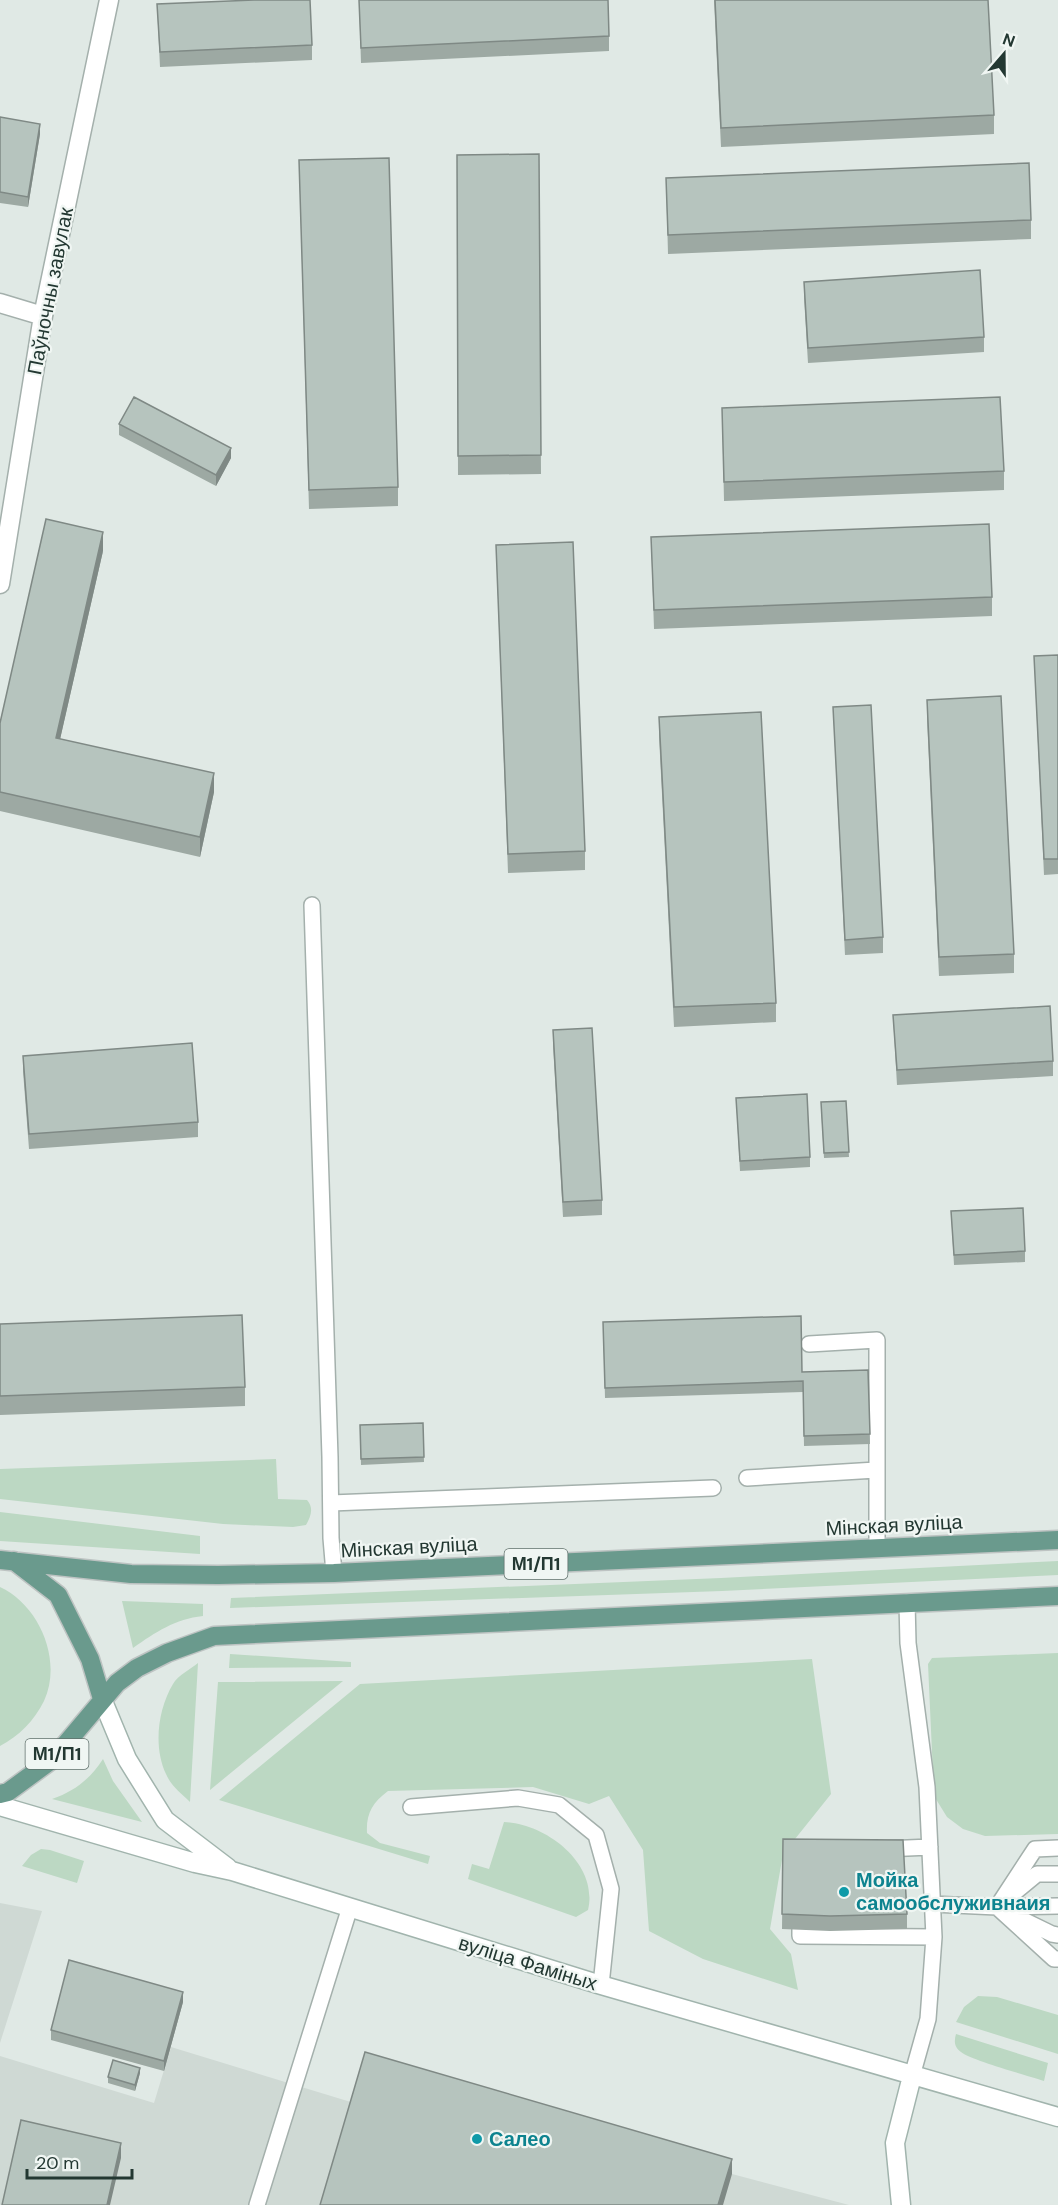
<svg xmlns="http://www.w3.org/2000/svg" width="1058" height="2205" viewBox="0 0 1058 2205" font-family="'DM Sans',sans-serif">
  <rect width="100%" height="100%" fill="#e0e9e5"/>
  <path fill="#cfd9d4" d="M 0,1903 L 42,1911 L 0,2043 Z
    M 171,2047 L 354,2103 L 365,2067 L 732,2174 L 849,2205 L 0,2205 L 0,2056 L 154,2103 Z"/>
  <path fill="#bcd8c3" d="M 276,1459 L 278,1499 L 307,1500 C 314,1508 311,1516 306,1525 L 293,1527 L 223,1524 L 0,1499 L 0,1469 Z
    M 0,1512 L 200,1536 L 200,1554 L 0,1541 Z
    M 1058,1561 L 1058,1575 L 722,1591 L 230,1608 L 231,1598 L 721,1578 Z
    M 0,1587 C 39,1605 63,1660 44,1701 C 34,1721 19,1736 0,1746 Z
    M 122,1601 L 203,1604 L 203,1616 C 175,1619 156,1632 133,1648 Z
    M 1058,1653 L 1058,1834 L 985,1836 L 963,1829 L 947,1817 L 934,1796 L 928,1664 L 932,1658 Z
    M 230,1654 L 351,1662 L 351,1667 L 229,1668 Z
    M 812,1659 L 831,1794 L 783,1854 L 770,1929 L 791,1954 L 798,1990 L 703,1959 L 649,1931 L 643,1850 L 609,1796 L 589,1804 L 533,1787 L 388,1791 C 372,1803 366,1814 367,1833 L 380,1843 L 430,1856 L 428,1864 L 219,1800 L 360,1684 Z
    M 198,1663 L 190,1802 C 181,1793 171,1786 166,1774 C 153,1747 158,1709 173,1684 C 178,1675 191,1669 198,1663 Z
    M 343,1681 L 210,1790 L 218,1682 Z
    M 103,1759 L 113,1781 L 142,1822 L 52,1799 C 75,1791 90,1779 103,1759 Z
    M 504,1822 C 547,1824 599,1864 588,1910 L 576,1917 L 468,1879 L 472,1864 L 489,1869 Z
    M 41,1849 L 50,1850 L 84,1861 L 77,1883 L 22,1866 L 31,1855 Z
    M 978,1996 L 997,1997 L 1058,2015 L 1058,2054 L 956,2022 L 964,2007 Z
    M 956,2034 L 1048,2063 L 1044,2081 C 1026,2075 973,2061 961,2052 C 954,2047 954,2041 956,2034 Z"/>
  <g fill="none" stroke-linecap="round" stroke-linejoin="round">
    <defs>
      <path id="lane" d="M 312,905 L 330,1457 L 331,1538 L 334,1573
        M 809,1344 L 877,1340 L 877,1548
        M 747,1478 L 876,1470
        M 331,1503 L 713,1488
        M 907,1602 L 908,1643 L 927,1787 L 934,1937 L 928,2019 L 912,2076
        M 411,1807 L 518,1798 L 559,1805 L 596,1835 L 611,1889 L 601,1985
        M 885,1849 L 930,1847
        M 1008,1898 L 1037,1874 L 1058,1874
        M 932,1904 L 997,1907 L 1054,1959 L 1058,1959
        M 997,1907 L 1035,1849 L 1058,1848
        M 1000,1907 L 1058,1906
        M 800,1911 L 800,1936 L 934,1937
        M 1013,1915 L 1052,1934 L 1058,1935
        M 257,2205 L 350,1907"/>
      <path id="street" d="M 0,303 L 43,316
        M 0,584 L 43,316 L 109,0"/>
      <path id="secondary" d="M 102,1699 L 127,1759 L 165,1820 L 228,1868
        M 0,1806 L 195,1863 L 232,1871 L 601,1985 L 1058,2117
        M 901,2205 L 895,2143 L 912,2076"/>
      <path id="primary" d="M 0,1560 L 131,1574 L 218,1575 L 334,1573 L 1058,1540
        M 14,1561 L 58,1595 L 90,1659 L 102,1699
        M 0,1794 L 8,1792 L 53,1759 L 117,1683 L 137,1668 L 167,1653 L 214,1636 L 1058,1596"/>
    </defs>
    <use href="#lane" stroke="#a4b0ac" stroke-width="18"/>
    <use href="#street" stroke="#a4b0ac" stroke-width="21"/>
    <use href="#secondary" stroke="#a1b4ad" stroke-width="21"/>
    <use href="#primary" stroke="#bdc3c2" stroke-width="21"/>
    <use href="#lane" stroke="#fff" stroke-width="15"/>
    <use href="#street" stroke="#fff" stroke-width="18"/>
    <use href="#secondary" stroke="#fff" stroke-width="18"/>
    <use href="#primary" stroke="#6a9a8d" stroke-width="18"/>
  </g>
  <path fill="#9da9a3" d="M 359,0 L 609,36 L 609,51 L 361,63 Z
    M 714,0 L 994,115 L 994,134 L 721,147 Z
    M 157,4 L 312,45 L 312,60 L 160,67 Z
    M 0,117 L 40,134 L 28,207 L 0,203 Z
    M 539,154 L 541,474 L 458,475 L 457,155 Z
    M 299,160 L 398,487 L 398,506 L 309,509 Z
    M 666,178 L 1031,220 L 1031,239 L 668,254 Z
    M 804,282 L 984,337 L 984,352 L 808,363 L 804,297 Z
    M 722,408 L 1004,471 L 1004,490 L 724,501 Z
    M 119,424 L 231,458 L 216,486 L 119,435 Z
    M 651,537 L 992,597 L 992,616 L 654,629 Z
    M 496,545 L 585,851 L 585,870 L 508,873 Z
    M 103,551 L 60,739 L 214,792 L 200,857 L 0,811 L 0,723 Z
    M 1058,655 L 1058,874 L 1044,875 L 1034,656 Z
    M 927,700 L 1014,954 L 1014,973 L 939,976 L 927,719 Z
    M 833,707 L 883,937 L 883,953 L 845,955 Z
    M 659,717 L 776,1003 L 776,1022 L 674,1027 L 659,736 Z
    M 893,1015 L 1053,1061 L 1053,1076 L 897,1085 Z
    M 553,1030 L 602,1200 L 602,1215 L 563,1217 L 553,1045 Z
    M 23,1056 L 198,1122 L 198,1137 L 29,1149 L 23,1071 Z
    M 736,1098 L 810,1157 L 810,1167 L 740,1171 Z
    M 846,1101 L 849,1157 L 824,1158 L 821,1107 Z
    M 951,1211 L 1025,1251 L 1025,1262 L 954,1265 Z
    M 603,1322 L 802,1372 L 868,1370 L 870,1444 L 804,1446 L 803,1392 L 605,1398 Z
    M 0,1324 L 245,1387 L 245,1406 L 0,1415 Z
    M 423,1423 L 424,1462 L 361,1465 L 360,1425 Z
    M 783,1839 L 907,1914 L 907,1929 L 830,1931 L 782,1929 Z
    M 183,2002 L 164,2071 L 51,2040 L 51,2030 Z
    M 140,2073 L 135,2091 L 108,2083 L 108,2077 Z"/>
  <path fill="#7f8985" d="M 40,124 L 40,134 L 28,207 L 28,197 Z
    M 231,448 L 231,458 L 216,486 L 216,475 Z
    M 103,532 L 103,551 L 56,757 L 56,738 Z
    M 214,773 L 214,792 L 200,857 L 200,837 Z
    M 183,1992 L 183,2002 L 164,2071 L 164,2061 Z
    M 140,2068 L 140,2073 L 135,2091 L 135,2085 Z
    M 121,2143 L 121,2158 L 110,2205 L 107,2205 Z
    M 732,2159 L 732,2174 L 723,2205 L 718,2205 Z"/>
  <path fill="#b6c4be" stroke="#7f8985" stroke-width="1.5" d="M 254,0 L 310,0 L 312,45 L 160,52 L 157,4 Z
    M 359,0 L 608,0 L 609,36 L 361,48 Z
    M 715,0 L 988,0 L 994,115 L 721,128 Z
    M 0,117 L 40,124 L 28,197 L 0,192 Z
    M 539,154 L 541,455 L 458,456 L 457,155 Z
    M 389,158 L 398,487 L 309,490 L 299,160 Z
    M 1029,163 L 1031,220 L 668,235 L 666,178 Z
    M 980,270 L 984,337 L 808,348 L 804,282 Z
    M 134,397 L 231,448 L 216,475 L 119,424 Z
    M 1000,397 L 1004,471 L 724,482 L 722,408 Z
    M 46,519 L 103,532 L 56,738 L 214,773 L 200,837 L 0,792 L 0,723 Z
    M 989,524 L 992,597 L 654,610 L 651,537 Z
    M 573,542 L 585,851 L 508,854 L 496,545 Z
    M 1058,655 L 1058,859 L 1044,859 L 1034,656 Z
    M 1001,696 L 1014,954 L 939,957 L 927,700 Z
    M 871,705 L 883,937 L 845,940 L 833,707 Z
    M 761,712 L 776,1003 L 674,1007 L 659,717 Z
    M 1050,1006 L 1053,1061 L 897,1070 L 893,1015 Z
    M 592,1028 L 602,1200 L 563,1202 L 553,1030 Z
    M 192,1043 L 198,1122 L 29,1134 L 23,1056 Z
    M 807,1094 L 810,1157 L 740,1161 L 736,1098 Z
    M 846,1101 L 849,1152 L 824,1153 L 821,1102 Z
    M 1023,1208 L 1025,1251 L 954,1255 L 951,1211 Z
    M 242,1315 L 245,1387 L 0,1396 L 0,1324 Z
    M 801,1316 L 802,1372 L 868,1370 L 870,1434 L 804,1436 L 803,1381 L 605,1388 L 603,1322 Z
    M 423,1423 L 424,1457 L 361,1459 L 360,1425 Z
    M 783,1839 L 903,1840 L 907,1914 L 830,1916 L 782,1914 Z
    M 69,1960 L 183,1992 L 164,2061 L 51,2030 Z
    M 365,2052 L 732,2159 L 718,2205 L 320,2205 Z
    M 113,2060 L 140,2068 L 135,2085 L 108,2077 Z
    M 21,2120 L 121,2143 L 107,2205 L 2,2205 Z"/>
  <g fill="#0f9aa8" stroke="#f0f6f3" stroke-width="2">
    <circle cx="844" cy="1892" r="6"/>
    <circle cx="477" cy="2139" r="6"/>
  </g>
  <g text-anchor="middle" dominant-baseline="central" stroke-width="4.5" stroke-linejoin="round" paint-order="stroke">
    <g fill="#f0f6f3" stroke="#60716c" stroke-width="1.5">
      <rect x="504.5" y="1549" width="63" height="30" rx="4.5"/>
      <rect x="25.5" y="1739" width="63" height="30" rx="4.5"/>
    </g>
    <g font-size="18" font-weight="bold" fill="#233832">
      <text x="536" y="1564">М1/П1</text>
      <text x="57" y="1754">М1/П1</text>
    </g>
    <g font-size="20" fill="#233832" stroke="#f0f6f3">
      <text transform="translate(50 291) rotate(-79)">Паўночны завулак</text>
      <text transform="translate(894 1525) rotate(-3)">Мінская вуліца</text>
      <text transform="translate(409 1547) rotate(-3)">Мінская вуліца</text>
      <text transform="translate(528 1963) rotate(17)">вуліца Фаміных</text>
    </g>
    <g font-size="20" font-weight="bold" fill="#0d838f" stroke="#f0f6f3" text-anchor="start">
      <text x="856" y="1880">Мойка<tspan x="856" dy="23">самообслуживнаия</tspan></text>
      <text x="489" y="2139">Салео</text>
    </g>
  </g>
  <g transform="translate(1004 54) rotate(20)" stroke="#f0f6f3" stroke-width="4.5" paint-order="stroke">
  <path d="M0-4.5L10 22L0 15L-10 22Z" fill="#233832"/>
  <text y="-9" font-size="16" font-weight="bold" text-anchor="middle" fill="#233832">N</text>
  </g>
  <path d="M27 2169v9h105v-9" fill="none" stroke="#233832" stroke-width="3"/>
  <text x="36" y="2169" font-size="18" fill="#233832" stroke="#f0f6f3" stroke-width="4.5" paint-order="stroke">20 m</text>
</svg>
